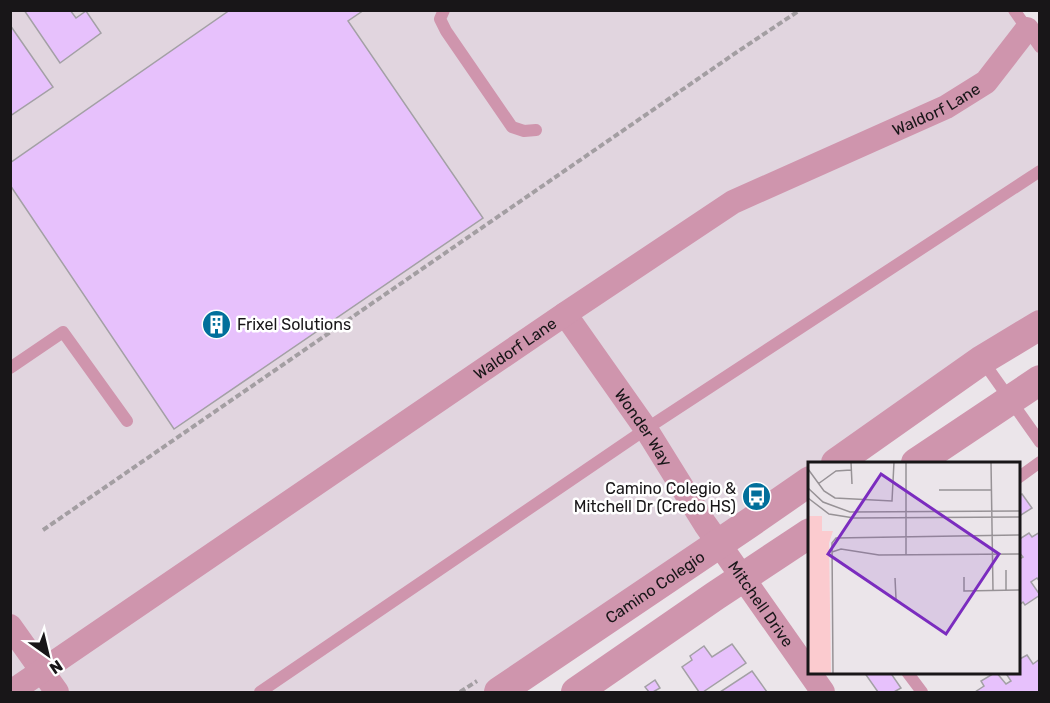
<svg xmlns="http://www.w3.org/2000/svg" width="1050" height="703" viewBox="0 0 1050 703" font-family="Rubik,sans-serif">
  <rect width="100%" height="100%" fill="#ebe5ea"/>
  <path fill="#e1d5df" d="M 10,11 L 1014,11 L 1039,47 L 1039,325 L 836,463 L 810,463 L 810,481 L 499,692 L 11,692 Z"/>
  <path fill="#e7c1fc" stroke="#a3a0a5" stroke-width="1.5" d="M 24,10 L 70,10 L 76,18 L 86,11 L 101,33 L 60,63 Z
    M 230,10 L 364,10 L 348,21 L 483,218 L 174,429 L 10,185 L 10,163 Z
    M 10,25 L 53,87 L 10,116 Z
    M 1022,494 L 1032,508 L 1018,517 L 1018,496 Z
    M 1040,532 L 1040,582 L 1037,578 L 1031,582 L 1040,595 L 1025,605 L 1023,602 L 1018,606 L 1018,560 L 1023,557 L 1018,551 L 1018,540 L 1029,533 L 1032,537 Z
    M 732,644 L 746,663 L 703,692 L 699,692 L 682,667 L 692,660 L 690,656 L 704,646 L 712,657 Z
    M 1027,655 L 1033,664 L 1040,659 L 1040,692 L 975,692 L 984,686 L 981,681 L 996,672 L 1006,684 L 1011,681 L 1005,672 L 1018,672 L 1018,660 Z
    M 752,671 L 767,692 L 720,692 Z
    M 864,672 L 890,672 L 901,688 L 894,692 L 878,692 Z
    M 655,680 L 660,688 L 653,692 L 649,692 L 645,687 Z"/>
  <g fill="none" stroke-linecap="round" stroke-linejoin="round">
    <path stroke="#a39ea2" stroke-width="4" stroke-dasharray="6 3" stroke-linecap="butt" d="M 43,530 L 737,52 L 800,10
      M 460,692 L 477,681"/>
    <path stroke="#cf95ad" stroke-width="12" d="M 444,10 L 440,19 L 446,31 L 512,127 L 524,131 L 536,130
      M 1014,10 L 1040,47
      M 982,360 L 1040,442
      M 10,368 L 63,332 L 127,421
      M 1018,478 L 1040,462
      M 907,672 L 922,692
      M 260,692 L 646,429 L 1040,171"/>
    <g stroke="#cf95ad" stroke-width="24">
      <path id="s1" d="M 565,314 L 646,429 L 705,524 L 823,692"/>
      <path d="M 10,626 L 57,692"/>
      <path id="s2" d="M 11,692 L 565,314 L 733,202 L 946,107 L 986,82 L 1027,29"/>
    </g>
    <g stroke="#cf95ad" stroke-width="30">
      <path d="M 836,463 L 982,360 L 1040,325"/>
      <path d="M 916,463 L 1040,380"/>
      <path id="s3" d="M 499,692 L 748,524 L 810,481"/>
      <path d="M 576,692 L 715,596 L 810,533"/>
    </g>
  </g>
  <defs>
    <symbol id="building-disc" viewBox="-11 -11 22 22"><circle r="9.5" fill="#016f9b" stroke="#fff"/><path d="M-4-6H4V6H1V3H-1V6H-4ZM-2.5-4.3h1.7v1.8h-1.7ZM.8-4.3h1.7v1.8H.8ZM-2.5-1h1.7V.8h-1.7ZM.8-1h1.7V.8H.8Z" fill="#fff"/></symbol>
    <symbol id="bus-disc" viewBox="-11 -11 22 22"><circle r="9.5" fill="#016f9b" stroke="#fff"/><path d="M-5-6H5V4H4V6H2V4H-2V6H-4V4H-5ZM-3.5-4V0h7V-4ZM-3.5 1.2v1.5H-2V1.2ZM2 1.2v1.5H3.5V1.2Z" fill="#fff"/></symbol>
  </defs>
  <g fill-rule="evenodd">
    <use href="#building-disc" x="200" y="308" width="33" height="33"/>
    <use href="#bus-disc" x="740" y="480" width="33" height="33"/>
  </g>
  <g text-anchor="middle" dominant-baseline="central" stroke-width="5" stroke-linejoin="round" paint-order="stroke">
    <g font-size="16" fill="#181618" stroke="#fff">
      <text stroke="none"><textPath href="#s2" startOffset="1096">Waldorf Lane</textPath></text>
      <text stroke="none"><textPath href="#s2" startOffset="610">Waldorf Lane</textPath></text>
      <text stroke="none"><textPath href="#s1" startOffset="138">Wonder Way</textPath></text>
      <text stroke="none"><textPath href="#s3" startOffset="188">Camino Colegio</textPath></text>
      <text stroke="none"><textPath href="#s1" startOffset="350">Mitchell Drive</textPath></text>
    </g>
    <g font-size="16" fill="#181618" stroke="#fff" text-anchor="start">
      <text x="237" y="324">Frixel Solutions</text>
      <text x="736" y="488" text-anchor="end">Camino Colegio &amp;<tspan x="736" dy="18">Mitchell Dr (Credo HS)</tspan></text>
    </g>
  </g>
  <g transform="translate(808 462)">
    <rect width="212" height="212" fill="#ebe5ea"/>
    <path d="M 0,54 L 14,54 L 14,69 L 25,69 L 21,81 L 23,211 L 0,211 Z" fill="#fbcbcf"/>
    <path fill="none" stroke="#979296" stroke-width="1.5" d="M 43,0 L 44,22M 98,0 L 98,93M 183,0 L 185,128M 0,7 L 16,29 L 27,36 L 84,39 L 86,0M 10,22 L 28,9 L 43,8M 0,26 L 15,40 L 42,50 L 212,49M 131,28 L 184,28M 0,36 L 21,52 L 46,56 L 212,55M 24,90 L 33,87 L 71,93 L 212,92M 198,108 L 198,129M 156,115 L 156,129 L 212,128M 87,116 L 88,137M 25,211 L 24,81 L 28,76 L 212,73"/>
    <path fill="#7b2cbf" fill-opacity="0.15" stroke="#7b2cbf" stroke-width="3" d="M 73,12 L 191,92 L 138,172 L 20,92 Z"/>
    <rect width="212" height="212" fill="none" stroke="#181618" stroke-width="3"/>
  </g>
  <rect width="1050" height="703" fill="none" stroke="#181618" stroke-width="24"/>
  <g transform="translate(48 655) rotate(146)" stroke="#ffffff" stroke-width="4.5" paint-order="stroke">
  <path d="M0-4.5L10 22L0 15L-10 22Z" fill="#181618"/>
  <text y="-9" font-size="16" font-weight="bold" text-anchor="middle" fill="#181618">N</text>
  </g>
</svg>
